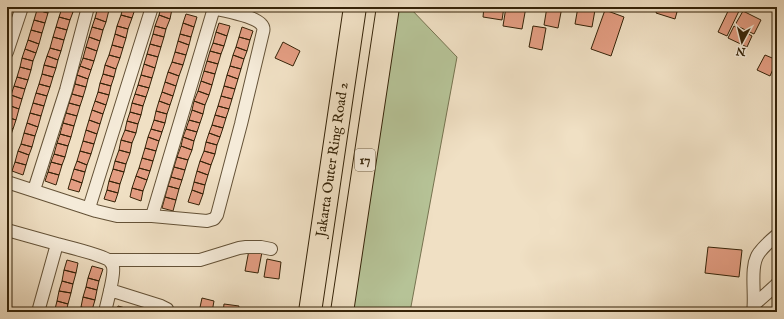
<svg xmlns="http://www.w3.org/2000/svg" width="784" height="319" viewBox="0 0 784 319" font-family="'IM FELL English',serif">
  <rect width="100%" height="100%" fill="#f0e0c4"/>
  <filter id="stains"><feTurbulence type="fractalNoise" baseFrequency=".005" numOctaves="4"/><feColorMatrix values="0 0 0 0 .2 0 0 0 0 .09 0 0 0 0 .02 0 0 0 .5 -.17"/></filter>
  <radialGradient id="worn" r=".72"><stop offset=".6" stop-color="#630" stop-opacity="0"/><stop offset="1" stop-color="#630" stop-opacity=".3"/></radialGradient>
  <path fill="#b6c397" stroke="#767350" d="M 388,7 L 409,7 L 457,57 L 410,312 L 342,312 Z"/>
  <path fill="#e39d82" stroke="#352308" d="M 38,7 L 50,7 L 48,13 L 37,10 Z
    M 62,7 L 74,7 L 73,12 L 62,8 Z
    M 98,7 L 109,10 L 106,22 L 95,18 Z
    M 123,7 L 129,7 L 135,9 L 132,18 L 121,15 Z
    M 161,7 L 166,7 L 172,9 L 170,19 L 159,15 Z
    M 484,7 L 504,7 L 502,20 L 483,17 Z
    M 506,7 L 526,7 L 522,29 L 503,26 Z
    M 547,7 L 562,7 L 558,28 L 544,25 Z
    M 578,7 L 595,10 L 592,27 L 575,24 Z
    M 658,7 L 662,7 L 677,12 L 675,19 L 656,13 Z
    M 730,7 L 739,11 L 727,36 L 718,32 Z
    M 736,7 L 750,7 L 749,11 Z
    M 62,8 L 73,12 L 70,20 L 59,17 Z
    M 37,10 L 48,13 L 45,23 L 34,20 Z
    M 605,10 L 624,17 L 611,56 L 591,49 Z
    M 743,11 L 761,20 L 754,34 L 735,25 Z
    M 186,14 L 197,17 L 194,27 L 183,23 Z
    M 121,15 L 132,18 L 128,29 L 117,26 Z
    M 159,15 L 170,19 L 166,29 L 155,26 Z
    M 59,17 L 70,20 L 67,30 L 56,27 Z
    M 95,18 L 106,22 L 103,30 L 92,27 Z
    M 34,20 L 45,23 L 42,33 L 31,30 Z
    M 183,23 L 194,27 L 191,37 L 180,34 Z
    M 219,23 L 230,26 L 227,36 L 216,32 Z
    M 117,26 L 128,29 L 126,38 L 115,34 Z
    M 155,26 L 166,29 L 164,37 L 153,34 Z
    M 533,26 L 546,28 L 542,50 L 529,47 Z
    M 734,26 L 752,36 L 747,47 L 728,38 Z
    M 56,27 L 67,30 L 64,40 L 53,37 Z
    M 92,27 L 103,30 L 100,41 L 89,37 Z
    M 242,27 L 253,31 L 250,40 L 239,37 Z
    M 31,30 L 42,33 L 39,44 L 28,40 Z
    M 216,32 L 227,36 L 224,46 L 213,43 Z
    M 115,34 L 126,38 L 123,48 L 112,45 Z
    M 153,34 L 164,37 L 161,47 L 150,44 Z
    M 180,34 L 191,37 L 189,45 L 178,41 Z
    M 53,37 L 64,40 L 61,51 L 50,48 Z
    M 89,37 L 100,41 L 97,51 L 86,47 Z
    M 239,37 L 250,40 L 247,51 L 236,47 Z
    M 28,40 L 39,44 L 36,53 L 25,49 Z
    M 178,41 L 189,45 L 186,55 L 175,52 Z
    M 283,42 L 300,51 L 293,66 L 275,58 Z
    M 213,43 L 224,46 L 221,54 L 210,51 Z
    M 150,44 L 161,47 L 158,57 L 147,54 Z
    M 112,45 L 123,48 L 120,58 L 109,55 Z
    M 86,47 L 97,51 L 94,61 L 83,58 Z
    M 236,47 L 247,51 L 244,59 L 233,55 Z
    M 50,48 L 61,51 L 58,60 L 47,56 Z
    M 25,49 L 36,53 L 33,61 L 22,58 Z
    M 210,51 L 221,54 L 218,64 L 207,61 Z
    M 175,52 L 186,55 L 183,65 L 172,62 Z
    M 147,54 L 158,57 L 155,68 L 144,64 Z
    M 109,55 L 120,58 L 116,69 L 105,65 Z
    M 233,55 L 244,59 L 241,69 L 230,66 Z
    M 765,55 L 777,60 L 770,76 L 757,70 Z
    M 47,56 L 58,60 L 56,68 L 44,65 Z
    M 22,58 L 33,61 L 31,70 L 20,67 Z
    M 83,58 L 94,61 L 91,70 L 80,66 Z
    M 207,61 L 218,64 L 215,74 L 204,71 Z
    M 172,62 L 183,65 L 179,76 L 168,72 Z
    M 144,64 L 155,68 L 152,78 L 141,75 Z
    M 44,65 L 56,68 L 53,77 L 42,74 Z
    M 105,65 L 116,69 L 114,77 L 103,74 Z
    M 80,66 L 91,70 L 88,79 L 77,75 Z
    M 230,66 L 241,69 L 238,79 L 227,75 Z
    M 20,67 L 31,70 L 28,80 L 17,77 Z
    M 204,71 L 215,74 L 212,85 L 201,81 Z
    M 168,72 L 179,76 L 176,86 L 165,82 Z
    M 42,74 L 53,77 L 50,87 L 39,84 Z
    M 103,74 L 114,77 L 111,86 L 100,83 Z
    M 77,75 L 88,79 L 86,87 L 75,84 Z
    M 141,75 L 152,78 L 149,88 L 138,85 Z
    M 227,75 L 238,79 L 235,89 L 224,86 Z
    M 17,77 L 28,80 L 25,89 L 14,86 Z
    M 201,81 L 212,85 L 209,95 L 198,91 Z
    M 165,82 L 176,86 L 173,96 L 162,92 Z
    M 100,83 L 111,86 L 109,95 L 98,92 Z
    M 39,84 L 50,87 L 47,96 L 36,93 Z
    M 75,84 L 86,87 L 83,97 L 72,94 Z
    M 138,85 L 149,88 L 146,97 L 135,94 Z
    M 14,86 L 25,89 L 22,99 L 11,95 Z
    M 224,86 L 235,89 L 232,99 L 221,96 Z
    M 198,91 L 209,95 L 205,105 L 194,101 Z
    M 98,92 L 109,95 L 106,105 L 95,101 Z
    M 162,92 L 173,96 L 170,105 L 159,101 Z
    M 36,93 L 47,96 L 44,106 L 33,103 Z
    M 72,94 L 83,97 L 80,106 L 69,103 Z
    M 135,94 L 146,97 L 143,106 L 132,103 Z
    M 11,95 L 22,99 L 19,109 L 8,105 Z
    M 221,96 L 232,99 L 229,109 L 218,106 Z
    M 95,101 L 106,105 L 103,114 L 92,110 Z
    M 159,101 L 170,105 L 167,114 L 156,111 Z
    M 194,101 L 205,105 L 203,114 L 192,110 Z
    M 33,103 L 44,106 L 41,116 L 30,113 Z
    M 69,103 L 80,106 L 77,116 L 66,113 Z
    M 132,103 L 143,106 L 141,115 L 130,112 Z
    M 8,105 L 19,109 L 16,120 L 7,117 Z
    M 218,106 L 229,109 L 226,118 L 215,115 Z
    M 92,110 L 103,114 L 100,124 L 89,120 Z
    M 192,110 L 203,114 L 200,123 L 189,120 Z
    M 156,111 L 167,114 L 165,123 L 154,120 Z
    M 130,112 L 141,115 L 138,124 L 127,121 Z
    M 30,113 L 41,116 L 38,127 L 27,123 Z
    M 66,113 L 77,116 L 74,126 L 63,123 Z
    M 215,115 L 226,118 L 223,128 L 212,125 Z
    M 7,117 L 16,120 L 13,129 L 7,127 Z
    M 89,120 L 100,124 L 97,134 L 86,130 Z
    M 154,120 L 165,123 L 162,132 L 151,129 Z
    M 189,120 L 200,123 L 197,132 L 186,129 Z
    M 127,121 L 138,124 L 136,133 L 125,130 Z
    M 27,123 L 38,127 L 35,136 L 24,133 Z
    M 63,123 L 74,126 L 71,137 L 60,134 Z
    M 212,125 L 223,128 L 220,137 L 209,133 Z
    M 7,127 L 13,129 L 9,140 L 7,139 Z
    M 151,129 L 162,132 L 159,141 L 148,137 Z
    M 186,129 L 197,132 L 194,141 L 183,137 Z
    M 86,130 L 97,134 L 94,144 L 83,141 Z
    M 125,130 L 136,133 L 132,143 L 121,140 Z
    M 24,133 L 35,136 L 32,147 L 21,144 Z
    M 209,133 L 220,137 L 217,145 L 206,142 Z
    M 60,134 L 71,137 L 68,146 L 57,143 Z
    M 148,137 L 159,141 L 156,151 L 145,148 Z
    M 183,137 L 194,141 L 192,150 L 181,146 Z
    M 121,140 L 132,143 L 130,153 L 119,150 Z
    M 83,141 L 94,144 L 91,154 L 80,151 Z
    M 206,142 L 217,145 L 215,154 L 204,151 Z
    M 57,143 L 68,146 L 65,157 L 54,154 Z
    M 21,144 L 32,147 L 29,155 L 18,151 Z
    M 181,146 L 192,150 L 188,160 L 177,157 Z
    M 145,148 L 156,151 L 153,161 L 142,158 Z
    M 119,150 L 130,153 L 126,164 L 115,161 Z
    M 18,151 L 29,155 L 26,165 L 15,162 Z
    M 80,151 L 91,154 L 87,165 L 77,161 Z
    M 204,151 L 215,154 L 211,165 L 200,161 Z
    M 54,154 L 65,157 L 62,165 L 51,162 Z
    M 177,157 L 188,160 L 185,170 L 174,167 Z
    M 142,158 L 153,161 L 150,171 L 139,168 Z
    M 77,161 L 87,165 L 85,172 L 74,169 Z
    M 115,161 L 126,164 L 124,172 L 113,169 Z
    M 200,161 L 211,165 L 208,175 L 197,171 Z
    M 15,162 L 26,165 L 23,175 L 12,171 Z
    M 51,162 L 62,165 L 59,175 L 48,172 Z
    M 174,167 L 185,170 L 182,180 L 171,177 Z
    M 139,168 L 150,171 L 147,180 L 136,176 Z
    M 74,169 L 85,172 L 82,183 L 71,179 Z
    M 113,169 L 124,172 L 120,184 L 109,181 Z
    M 197,171 L 208,175 L 205,185 L 194,182 Z
    M 48,172 L 59,175 L 56,185 L 45,181 Z
    M 136,176 L 147,180 L 143,191 L 132,188 Z
    M 171,177 L 182,180 L 179,189 L 168,186 Z
    M 71,179 L 82,183 L 79,192 L 68,189 Z
    M 109,181 L 120,184 L 118,193 L 107,190 Z
    M 194,182 L 205,185 L 203,194 L 192,190 Z
    M 168,186 L 179,189 L 176,200 L 165,197 Z
    M 132,188 L 143,191 L 141,201 L 130,197 Z
    M 107,190 L 118,193 L 115,202 L 104,199 Z
    M 192,190 L 203,194 L 199,205 L 188,202 Z
    M 165,197 L 176,200 L 173,211 L 162,208 Z
    M 708,247 L 742,250 L 739,277 L 705,273 Z
    M 249,250 L 262,252 L 258,273 L 245,271 Z
    M 267,259 L 281,262 L 279,279 L 264,277 Z
    M 67,260 L 78,263 L 76,273 L 64,270 Z
    M 92,266 L 103,269 L 99,281 L 88,278 Z
    M 64,270 L 76,273 L 73,284 L 62,281 Z
    M 88,278 L 99,281 L 97,290 L 86,287 Z
    M 62,281 L 73,284 L 71,293 L 59,291 Z
    M 86,287 L 97,290 L 95,300 L 83,297 Z
    M 59,291 L 71,293 L 68,304 L 57,301 Z
    M 83,297 L 95,300 L 92,310 L 81,307 Z
    M 202,298 L 214,301 L 212,312 L 199,312 Z
    M 57,301 L 68,304 L 66,312 L 55,309 Z
    M 224,304 L 239,306 L 238,312 L 223,312 Z
    M 118,306 L 129,309 L 128,312 L 116,312 Z
    M 81,307 L 92,310 L 91,312 L 79,312 Z"/>
  <g fill="none" stroke-linecap="round" stroke-linejoin="round">
    <defs>
      <path id="minor" d="M 7,52 L 22,7
        M 7,182 L 96,211 L 117,216 L 152,216 L 207,221 L 214,219 L 217,215 L 241,124 L 263,32 C 264,29 263,26 261,24 C 253,15 222,11 210,7
        M 34,190 L 66,90 L 88,7
        M 89,208 L 152,7
        M 152,216 L 214,8
        M 7,230 L 57,244 L 38,312
        M 57,244 C 68,247 103,255 110,261 C 111,263 113,265 113,267 C 115,275 107,302 105,312
        M 109,260 L 200,260 L 239,248 L 246,247 L 261,247 L 271,249
        M 110,290 L 161,306 L 167,309 L 167,312
        M 754,305 C 761,298 769,292 777,284
        M 753,312 C 756,295 749,266 759,253 C 764,246 771,240 777,235"/>
      <g id="motorway">
        <path id="s1" d="M 310,312 L 355,7"/>
        <path d="M 342,312 L 388,7"/>
      </g>
    </defs>
    <use href="#minor" stroke="#645237" stroke-width="14"/>
    <use href="#motorway" stroke="#352308" stroke-width="24"/>
    <use href="#minor" stroke="#f5ebd9" stroke-width="12"/>
    <use href="#motorway" stroke="#f0e0c4" stroke-width="22"/>
  </g>
  <g text-anchor="middle" dominant-baseline="central" stroke-width="4" stroke-linejoin="round" paint-order="stroke">
    <rect fill="#f5ebd9" stroke="#6f5f47" stroke-width="1" x="355" y="149" width="20" height="22" rx="3"/>
    <g font-size="13" font-weight="bold" fill="#352308">
      <text x="365" y="160">17</text>
    </g>
    <g font-size="14" fill="#352308" stroke="#f5ebd9">
      <text stroke="none"><textPath href="#s1" startOffset="154">Jakarta Outer Ring Road 2</textPath></text>
    </g>
  </g>
  <rect width="784" height="319" fill="none" stroke="#f0e0c4" stroke-width="24"/>
  <rect x="8" y="8" width="768" height="303" fill="none" stroke="#352308" stroke-width="2"/>
  <rect x="12" y="12" width="760" height="295" fill="none" stroke="#352308"/>
  <g transform="translate(742 42) rotate(187)" stroke="#f5ebd9" stroke-width="3" paint-order="stroke">
  <path d="M0-3L7 15L0 10L-7 15Z" fill="#352308"/>
  <text y="-6" font-size="11" font-weight="bold" text-anchor="middle" fill="#352308">N</text>
  </g>
  <rect width="100%" height="100%" filter="url(#stains)"/>
  <rect width="100%" height="100%" fill="url(#worn)"/>
</svg>
